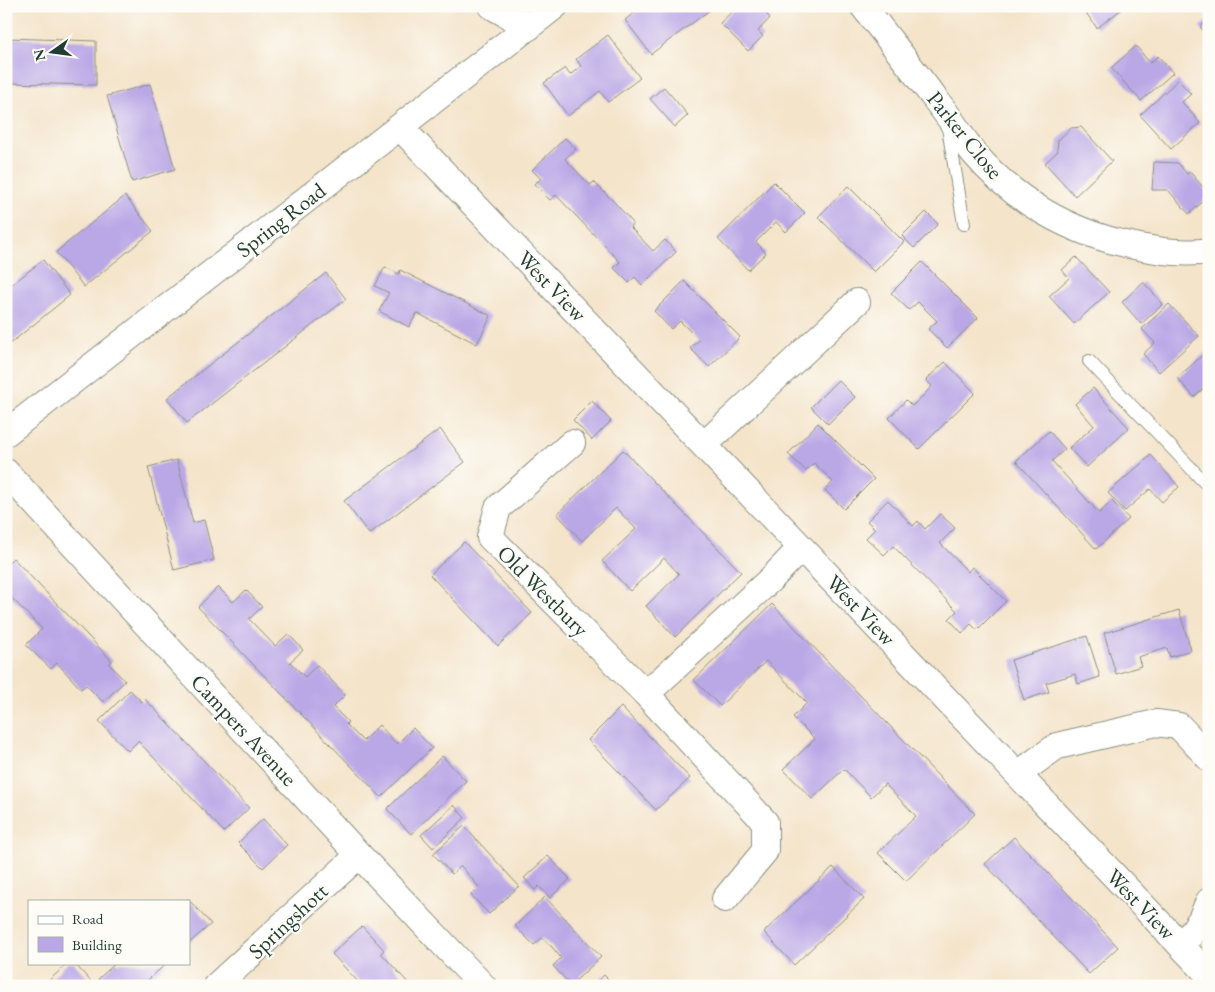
<svg xmlns="http://www.w3.org/2000/svg" width="1215" height="992" viewBox="0 0 1215 992" font-family="'EB Garamond',serif">
  <rect width="100%" height="100%" fill="#fdfcf7"/>
  <filter id="ink" filterUnits="userSpaceOnUse"><feTurbulence type="fractalNoise" baseFrequency=".02" numOctaves="2"/><feDisplacementMap in="SourceGraphic" scale="10" xChannelSelector="R" yChannelSelector="G"/><feConvolveMatrix kernelMatrix="1 2 1 2 8 2 1 2 1" color-interpolation-filters="sRGB"/></filter>
  <filter id="wash" filterUnits="userSpaceOnUse"><feTurbulence type="fractalNoise" baseFrequency=".0096" numOctaves="4" result="noise"/><feDisplacementMap in="SourceGraphic" scale="20" xChannelSelector="R" yChannelSelector="G"/><feGaussianBlur stdDeviation="1.12" result="paint"/><feColorMatrix in="noise" values="0 0 0 0 0 0 0 0 0 0 0 0 0 0 0 0 0 1.4 0 .05"/><feComposite in="paint" operator="in"/></filter>
  <g filter="url(#wash)">
    <rect width="100%" height="100%" fill="#f4e4ca"/>
    <g id="blocks">
      <path fill="#baa7e6" d="M 643,6 L 715,6 L 651,54 L 625,20 Z
        M 743,6 L 759,6 L 770,18 L 758,31 L 763,36 L 748,51 L 720,23 L 736,8 L 739,10 Z
        M 1081,6 L 1120,6 L 1122,9 L 1097,28 Z
        M 1209,19 L 1209,37 L 1200,27 Z
        M 608,35 L 640,78 L 608,102 L 600,91 L 568,116 L 544,83 L 565,68 L 570,75 L 581,66 L 576,59 Z
        M 8,38 L 96,41 L 96,85 L 7,83 Z
        M 1136,46 L 1150,63 L 1158,56 L 1173,73 L 1141,101 L 1111,68 Z
        M 1178,80 L 1191,94 L 1182,102 L 1200,123 L 1171,149 L 1140,115 Z
        M 150,84 L 175,169 L 132,182 L 107,96 Z
        M 664,87 L 688,115 L 675,127 L 650,99 Z
        M 1081,127 L 1112,161 L 1075,196 L 1045,163 L 1058,151 L 1057,149 L 1058,140 L 1071,128 Z
        M 565,138 L 576,149 L 565,159 L 590,185 L 594,182 L 615,203 L 633,223 L 630,227 L 653,251 L 665,240 L 676,252 L 642,285 L 635,277 L 629,283 L 614,268 L 620,262 L 556,195 L 550,200 L 534,184 L 541,179 L 532,170 Z
        M 1154,162 L 1178,163 L 1187,174 L 1190,172 L 1209,194 L 1209,196 L 1189,214 L 1168,190 L 1152,190 Z
        M 774,182 L 805,213 L 786,232 L 776,222 L 756,242 L 766,253 L 748,270 L 718,239 Z
        M 848,186 L 904,242 L 874,272 L 818,217 Z
        M 125,196 L 153,231 L 84,287 L 56,252 Z
        M 926,212 L 938,224 L 914,248 L 902,236 Z
        M 1076,257 L 1109,292 L 1074,324 L 1049,296 L 1069,278 L 1062,270 Z
        M 43,260 L 70,295 L 6,347 L 6,289 Z
        M 922,262 L 978,318 L 947,348 L 928,329 L 937,321 L 918,302 L 909,310 L 891,293 Z
        M 385,267 L 399,274 L 400,270 L 491,316 L 477,344 L 417,313 L 409,327 L 379,311 L 389,293 L 375,286 Z
        M 326,273 L 346,299 L 187,423 L 167,398 Z
        M 684,281 L 740,337 L 709,367 L 690,348 L 699,340 L 680,321 L 671,329 L 654,311 Z
        M 1143,282 L 1163,304 L 1141,324 L 1122,302 Z
        M 1169,304 L 1199,336 L 1159,372 L 1143,354 L 1155,343 L 1142,329 Z
        M 1206,352 L 1209,355 L 1209,384 L 1194,397 L 1177,378 Z
        M 945,362 L 975,393 L 919,449 L 889,418 L 906,400 L 912,406 L 923,396 L 932,386 L 926,380 Z
        M 838,380 L 855,397 L 828,424 L 811,407 Z
        M 1093,388 L 1129,428 L 1087,467 L 1069,448 L 1094,426 L 1075,404 Z
        M 592,401 L 611,421 L 592,440 L 573,420 Z
        M 818,423 L 874,479 L 844,509 L 825,490 L 833,482 L 814,463 L 806,471 L 788,454 Z
        M 440,429 L 465,462 L 369,534 L 344,501 Z
        M 1049,431 L 1065,449 L 1052,461 L 1099,513 L 1112,501 L 1129,519 L 1096,549 L 1016,461 Z
        M 623,450 L 741,572 L 675,637 L 646,606 L 679,574 L 664,558 L 630,591 L 602,561 L 636,529 L 616,508 L 582,541 L 557,514 Z
        M 1151,455 L 1179,487 L 1162,502 L 1150,489 L 1125,511 L 1108,493 Z
        M 177,460 L 193,523 L 204,520 L 214,560 L 174,570 L 148,467 Z
        M 888,500 L 913,526 L 918,521 L 925,529 L 940,514 L 955,528 L 940,543 L 968,572 L 972,567 L 1006,601 L 977,630 L 971,624 L 962,633 L 949,619 L 957,611 L 893,546 L 884,555 L 866,538 L 875,529 L 867,521 Z
        M 464,542 L 532,613 L 498,646 L 430,575 Z
        M 13,558 L 112,661 L 109,664 L 125,681 L 103,702 L 86,685 L 81,689 L 57,663 L 51,669 L 26,645 L 42,629 L 6,592 L 6,565 Z
        M 218,587 L 233,602 L 246,590 L 262,607 L 249,619 L 275,646 L 288,634 L 296,642 L 303,650 L 290,662 L 305,677 L 317,665 L 345,695 L 333,707 L 348,722 L 346,724 L 363,741 L 379,725 L 397,744 L 413,728 L 432,748 L 381,797 L 198,607 Z
        M 772,604 L 975,814 L 906,881 L 878,853 L 916,816 L 885,784 L 871,797 L 844,769 L 812,799 L 783,769 L 815,739 L 793,717 L 807,703 L 766,661 L 720,706 L 694,680 Z
        M 1179,610 L 1191,650 L 1170,657 L 1167,648 L 1138,657 L 1141,666 L 1116,674 L 1104,633 Z
        M 1087,636 L 1100,677 L 1078,684 L 1075,674 L 1046,683 L 1049,692 L 1024,700 L 1011,660 Z
        M 130,690 L 142,702 L 145,699 L 249,808 L 224,832 L 138,741 L 128,751 L 99,721 Z
        M 621,707 L 690,778 L 656,810 L 588,740 Z
        M 442,756 L 466,781 L 411,834 L 387,809 Z
        M 454,805 L 465,818 L 433,848 L 421,835 Z
        M 263,819 L 287,845 L 263,868 L 238,843 Z
        M 464,826 L 519,886 L 489,914 L 471,895 L 479,887 L 461,866 L 452,874 L 433,854 Z
        M 1014,837 L 1118,947 L 1089,974 L 985,864 Z
        M 548,856 L 570,879 L 550,898 L 539,886 L 535,890 L 524,878 Z
        M 833,867 L 864,899 L 794,965 L 764,932 Z
        M 545,897 L 601,957 L 571,985 L 553,966 L 561,958 L 552,947 L 542,938 L 534,945 L 515,926 Z
        M 188,899 L 211,924 L 189,943 L 189,901 L 186,901 Z
        M 362,926 L 384,950 L 381,953 L 411,986 L 362,986 L 332,954 Z
        M 68,963 L 74,963 L 95,986 L 43,986 Z
        M 116,963 L 167,963 L 141,986 L 104,986 L 98,979 Z
        M 604,975 L 615,986 L 593,986 Z"/>
    </g>
  </g>
  <g filter="url(#ink)">
    <use href="#blocks" fill-opacity="0" stroke="#8a907f" stroke-width="1"/>
    <g fill="none" stroke-linecap="round" stroke-linejoin="round">
      <defs>
        <path id="lane" d="M 948,128 L 964,224
          M 1089,361 L 1209,487"/>
        <path id="street" d="M 492,6 L 529,27
          M 863,6 C 890,40 916,74 942,108 C 953,122 962,138 973,152 C 1013,200 1069,232 1130,245 C 1156,251 1182,255 1209,251
          M 400,127 L 1209,975
          M 6,433 L 555,6
          M 572,443 L 498,508 L 490,537 L 646,694 L 765,822 L 765,851 L 725,899
          M 704,445 L 857,302
          M 6,472 L 359,855 L 483,986
          M 646,694 L 772,578 L 801,548
          M 1018,774 L 1057,746 L 1156,723 L 1179,726 L 1209,758
          M 1182,947 L 1201,919 L 1209,901
          M 216,986 L 359,855"/>
      </defs>
      <use href="#lane" stroke="#8a907f" stroke-width="14"/>
      <use href="#street" stroke="#8a907f" stroke-width="28"/>
      <use href="#lane" stroke="#fff" stroke-width="12"/>
      <use href="#street" stroke="#fff" stroke-width="26"/>
    </g>
  </g>
  <g text-anchor="middle" dominant-baseline="central" stroke-width="4.5" stroke-linejoin="round" paint-order="stroke">
    <g font-size="22" fill="#1f3d34" stroke="#fdfcf7">
      <text transform="translate(965 135) rotate(51)">Parker Close</text>
      <text transform="translate(281 220) rotate(-38)">Spring Road</text>
      <text transform="translate(552 286) rotate(46)">West View</text>
      <text transform="translate(543 591) rotate(45)">Old Westbury</text>
      <text transform="translate(861 610) rotate(46)">West View</text>
      <text transform="translate(244 730) rotate(47)">Campers Avenue</text>
      <text transform="translate(1141 904) rotate(46)">West View</text>
      <text transform="translate(288 921) rotate(-43)">Springshott</text>
    </g>
  </g>
  <rect width="1215" height="992" fill="none" stroke="#fdfcf7" stroke-width="25"/>
  <rect x="28" y="900" width="162" height="65" fill="#fdfcf7" stroke="#a4b0a9"/>
  <rect x="38" y="916" width="25" height="8" fill="#ffffff" stroke="#a4b0a9"/>
  <text x="72" y="924" font-size="15" fill="#1f3d34">Road</text>
  <rect x="38" y="937" width="25" height="15" fill="#baa7e6" stroke="#a4b0a9"/>
  <text x="72" y="950" font-size="15" fill="#1f3d34">Building</text>
  <g transform="translate(52 52) rotate(256)" stroke="#fdfcf7" stroke-width="4" paint-order="stroke">
  <path d="M0-4L9 19L0 12L-9 19Z" fill="#1f3d34"/>
  <text y="-8" font-size="14" font-weight="bold" text-anchor="middle" fill="#1f3d34">N</text>
  </g>
</svg>
